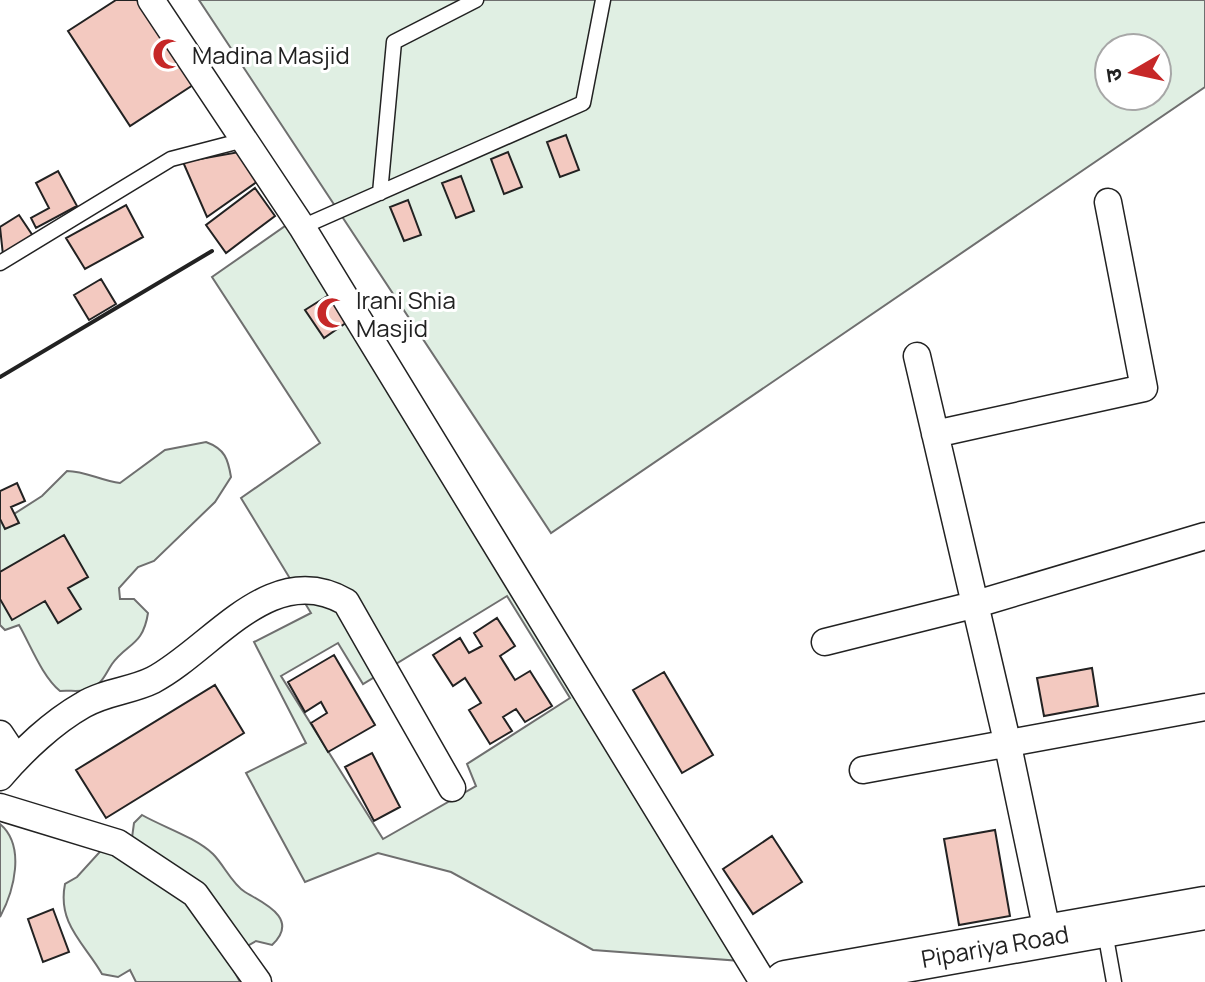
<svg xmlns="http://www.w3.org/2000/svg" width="1205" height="982" viewBox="0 0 1205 982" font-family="Manrope,'Noto Sans Devanagari',sans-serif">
  <rect width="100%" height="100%" fill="#fff"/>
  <path fill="#e0efe3" stroke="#6f6f6f" stroke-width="2" fill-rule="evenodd" d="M 199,0 L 1205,0 L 1205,87 L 551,533 ZM 1109,48 L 1157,48 L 1157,96 L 1109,96 Z
    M 288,224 L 742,961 L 593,950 L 451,872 L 378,853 L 305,882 L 246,773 L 306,743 L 254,642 L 311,613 L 241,498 L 320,443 L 212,277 ZM 507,596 L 570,698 L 467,764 L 476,786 L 383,839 L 281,676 L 338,643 L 363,684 Z
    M 206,442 C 225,449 228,459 231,477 L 215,502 L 154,561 L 138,567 L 119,588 L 120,599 L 134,599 L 148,613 C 143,646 127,643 112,664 C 104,676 102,686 86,690 C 78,692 68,690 60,691 C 42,676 31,646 19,625 L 5,630 L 0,625 L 0,523 L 42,496 L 67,471 C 86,471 101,481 120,483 L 165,450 Z
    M 142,815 C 163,827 195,837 213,854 C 224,865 232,884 245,892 C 261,902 301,918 272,945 L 256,941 L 242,949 L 131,845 L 134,823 Z
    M 0,824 C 26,846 14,891 0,917 Z
    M 106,845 L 178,892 L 221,946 L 240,982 L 136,982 L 130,970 L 118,977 L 102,974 C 85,944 57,924 65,884 L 77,877 Z"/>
  <path fill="#f3c9c0" stroke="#222" stroke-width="2" d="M 116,0 L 137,0 L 193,85 L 130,126 L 68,31 Z
    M 566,135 L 579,170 L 560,177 L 547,142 Z
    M 239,152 L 258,181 L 207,217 L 183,162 Z
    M 508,152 L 522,187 L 504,194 L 491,159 Z
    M 58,171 L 77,206 L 36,228 L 31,218 L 49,208 L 36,183 Z
    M 461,176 L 474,211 L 456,218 L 442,183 Z
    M 255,188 L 275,216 L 226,253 L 206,225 Z
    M 408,200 L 421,235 L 404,241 L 390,207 Z
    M 126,205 L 143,237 L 85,269 L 66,238 Z
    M 19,215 L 33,236 L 3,255 L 0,227 Z
    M 101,279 L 116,304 L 89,320 L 74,295 Z
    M 332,293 L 350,320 L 324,338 L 305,310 Z
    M 17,483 L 25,501 L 11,507 L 19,523 L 5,529 L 0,519 L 0,491 Z
    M 64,535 L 88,577 L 68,588 L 81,609 L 58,623 L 45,601 L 12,620 L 0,599 L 0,572 Z
    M 497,618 L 515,646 L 500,656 L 515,680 L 530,671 L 552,706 L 525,722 L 516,709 L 503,717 L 512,731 L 490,744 L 469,710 L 481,703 L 465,678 L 453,686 L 433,655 L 460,638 L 469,653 L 482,646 L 474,633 Z
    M 334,655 L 375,725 L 328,752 L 311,723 L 327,713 L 321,702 L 305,712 L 288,682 Z
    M 1092,668 L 1098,706 L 1044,716 L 1037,678 Z
    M 664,672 L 713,755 L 682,773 L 633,690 Z
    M 215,685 L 244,733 L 106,818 L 76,770 Z
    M 372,753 L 400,807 L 374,821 L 345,767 Z
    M 995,830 L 1010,916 L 959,925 L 944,839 Z
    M 772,836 L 802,882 L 753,914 L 723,869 Z
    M 53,909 L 69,952 L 43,962 L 28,919 Z"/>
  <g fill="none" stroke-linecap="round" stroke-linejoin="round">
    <defs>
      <path id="service" d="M 380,193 L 394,42 L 476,0
        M 302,227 L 583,103 L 603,0
        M 0,263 L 171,159 L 244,140
        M 1107,943 L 1114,982"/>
      <path id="minor" d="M 151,0 L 302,227 L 763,982
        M 917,356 L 1007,741 L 1048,936
        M 935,434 L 1144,388 L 1108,202
        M 825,642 L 973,605 L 1205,536
        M 0,734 L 16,758
        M 863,770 L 1205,707
        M 0,777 C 22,751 53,722 83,705 C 104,692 131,691 153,680 C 212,649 271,558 346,602 L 452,788
        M 0,807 L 118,843 L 195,894 L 258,982"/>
      <g id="primary">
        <path id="s1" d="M 786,982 L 1205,908"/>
      </g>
    </defs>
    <use href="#service" stroke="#222" stroke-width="17"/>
    <use href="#minor" stroke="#222" stroke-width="29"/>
    <use href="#primary" stroke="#222" stroke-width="45"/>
    <use href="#service" stroke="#fff" stroke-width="14"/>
    <use href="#minor" stroke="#fff" stroke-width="26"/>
    <use href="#primary" stroke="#fff" stroke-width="42"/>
    <path stroke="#222" stroke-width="4" d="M 0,377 L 212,251"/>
  </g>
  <defs>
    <symbol id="mosque-bare" viewBox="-9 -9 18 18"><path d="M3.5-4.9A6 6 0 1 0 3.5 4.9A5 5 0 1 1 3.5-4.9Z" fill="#c62828" stroke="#fff" stroke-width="2.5" paint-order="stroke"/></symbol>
  </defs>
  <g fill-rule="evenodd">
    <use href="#mosque-bare" x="146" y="32" width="44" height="44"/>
    <use href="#mosque-bare" x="310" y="291" width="44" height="44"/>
  </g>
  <g text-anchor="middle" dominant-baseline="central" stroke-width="6" stroke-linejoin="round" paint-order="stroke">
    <g font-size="24" fill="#222" stroke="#fff" text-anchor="start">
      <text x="192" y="54">Madina Masjid</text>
      <text x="356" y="299">Irani Shia<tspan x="356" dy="28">Masjid</tspan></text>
    </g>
    <g font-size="24" fill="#222" stroke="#fff">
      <text stroke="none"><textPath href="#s1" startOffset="212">Pipariya Road</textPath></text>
    </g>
  </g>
  <g transform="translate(1133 72) rotate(261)"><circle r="38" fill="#ffffff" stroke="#a7a7a7" stroke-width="2"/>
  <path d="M0-6L14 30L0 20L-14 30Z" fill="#c62828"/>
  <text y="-12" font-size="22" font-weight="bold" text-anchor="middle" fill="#222222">उ</text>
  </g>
</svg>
